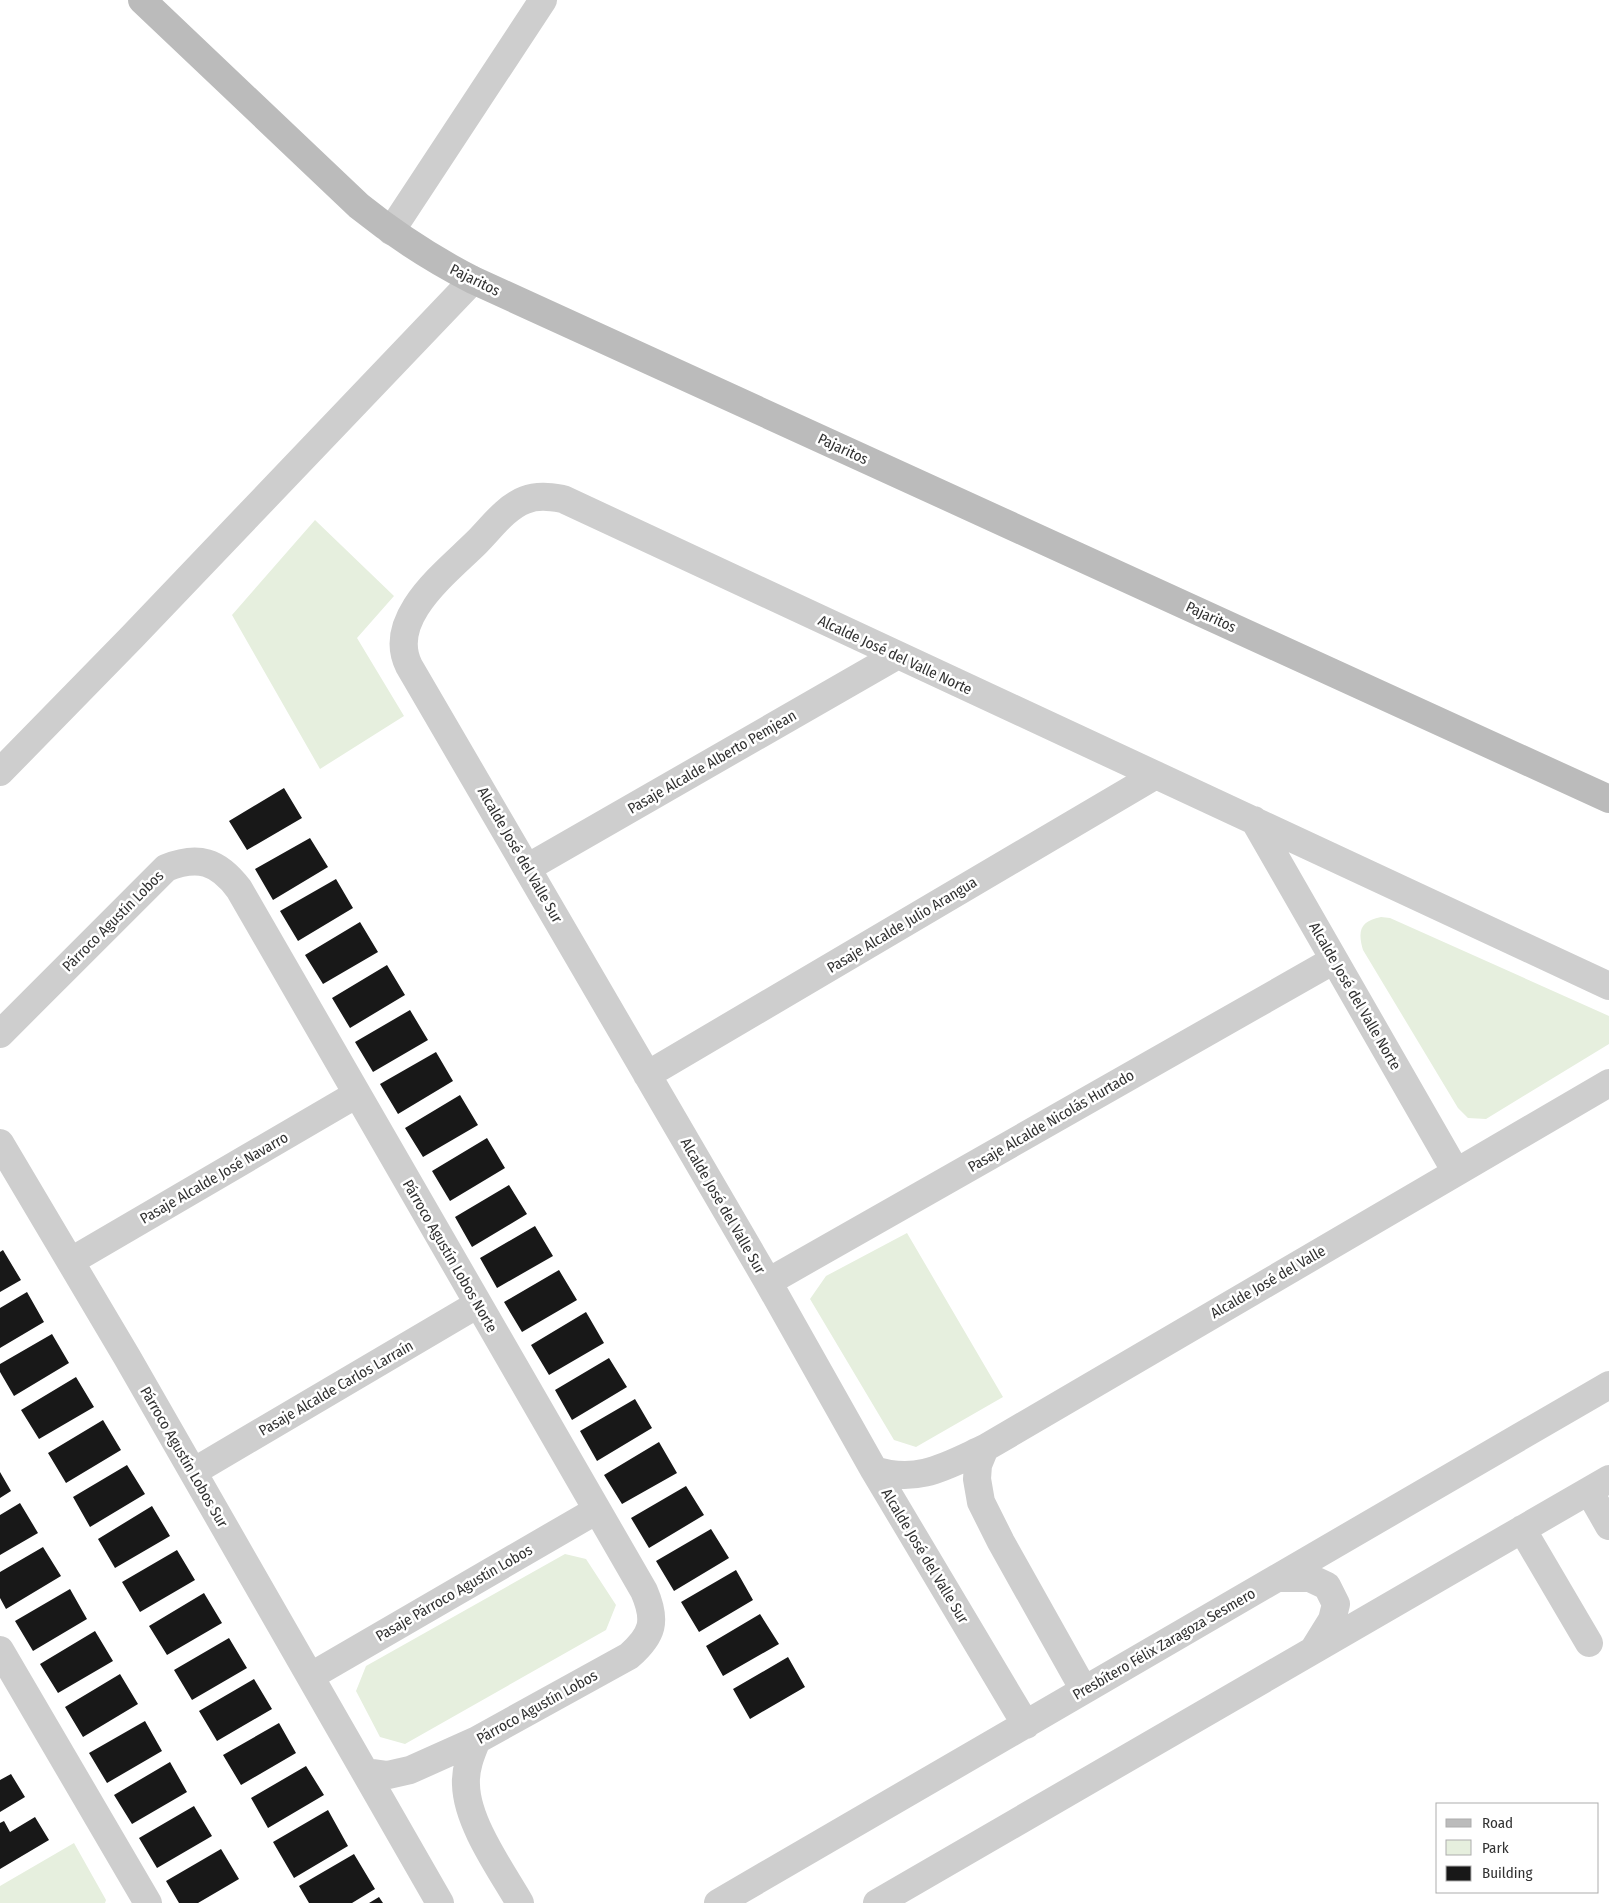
<svg xmlns="http://www.w3.org/2000/svg" width="1609" height="1903" viewBox="0 0 1609 1903" font-family="'Fira Sans Condensed',sans-serif">
  <rect width="100%" height="100%" fill="#fff"/>
  <path fill="#e6efde" d="M 315,520 L 394,596 L 357,638 L 404,716 L 320,769 L 232,615 Z
    M 1381,917 L 1390,918 L 1609,1016 L 1609,1044 L 1486,1119 L 1468,1118 L 1458,1108 L 1363,950 C 1357,930 1361,921 1381,917 Z
    M 907,1233 L 1003,1397 L 916,1447 L 894,1440 L 810,1299 L 826,1276 Z
    M 565,1554 L 586,1559 L 616,1605 L 606,1630 L 405,1744 L 380,1737 L 356,1691 L 366,1666 Z
    M 74,1843 L 106,1900 L 105,1903 L 0,1903 L 0,1886 Z"/>
  <path fill="#181818" d="M 284,788 L 302,818 L 247,850 L 229,821 Z
    M 310,838 L 328,867 L 273,900 L 255,869 Z
    M 336,879 L 353,908 L 298,941 L 280,911 Z
    M 360,922 L 378,952 L 323,984 L 305,955 Z
    M 387,965 L 405,995 L 350,1028 L 332,998 Z
    M 410,1010 L 428,1040 L 373,1072 L 355,1042 Z
    M 436,1052 L 453,1081 L 398,1114 L 380,1084 Z
    M 460,1095 L 478,1125 L 423,1157 L 405,1128 Z
    M 487,1138 L 505,1168 L 450,1201 L 432,1171 Z
    M 509,1185 L 527,1214 L 472,1247 L 455,1217 Z
    M 535,1226 L 553,1256 L 497,1288 L 480,1258 Z
    M 3,1250 L 21,1280 L 0,1292 L 0,1252 Z
    M 559,1270 L 577,1300 L 522,1332 L 504,1302 Z
    M 27,1292 L 44,1322 L 0,1348 L 0,1308 Z
    M 586,1312 L 604,1343 L 549,1375 L 531,1345 Z
    M 52,1334 L 69,1363 L 14,1396 L 0,1372 L 0,1364 Z
    M 609,1358 L 627,1387 L 572,1420 L 555,1390 Z
    M 76,1377 L 94,1407 L 39,1439 L 21,1410 Z
    M 635,1399 L 652,1428 L 597,1461 L 580,1431 Z
    M 103,1420 L 121,1450 L 66,1483 L 48,1453 Z
    M 659,1442 L 677,1473 L 622,1504 L 604,1475 Z
    M 127,1465 L 145,1494 L 90,1527 L 73,1497 Z
    M 0,1472 L 11,1491 L 0,1498 Z
    M 686,1486 L 704,1515 L 649,1548 L 631,1518 Z
    M 20,1503 L 38,1533 L 0,1555 L 0,1515 Z
    M 152,1506 L 170,1536 L 115,1568 L 98,1539 Z
    M 711,1529 L 729,1558 L 674,1591 L 656,1561 Z
    M 43,1547 L 61,1576 L 6,1609 L 0,1598 L 0,1572 Z
    M 177,1550 L 195,1580 L 140,1612 L 122,1582 Z
    M 736,1570 L 753,1600 L 699,1632 L 681,1602 Z
    M 70,1589 L 87,1619 L 33,1651 L 15,1621 Z
    M 204,1593 L 222,1623 L 167,1655 L 149,1626 Z
    M 760,1614 L 779,1644 L 723,1676 L 706,1646 Z
    M 95,1631 L 113,1661 L 58,1693 L 40,1664 Z
    M 229,1638 L 247,1668 L 192,1700 L 174,1670 Z
    M 788,1657 L 805,1687 L 750,1719 L 733,1689 Z
    M 120,1674 L 138,1704 L 83,1737 L 65,1707 Z
    M 254,1679 L 272,1709 L 217,1741 L 199,1711 Z
    M 145,1721 L 162,1751 L 107,1783 L 89,1753 Z
    M 279,1723 L 296,1753 L 241,1785 L 223,1755 Z
    M 170,1762 L 187,1792 L 132,1824 L 114,1795 Z
    M 306,1766 L 324,1795 L 268,1828 L 251,1798 Z
    M 11,1774 L 25,1797 L 0,1812 L 0,1780 Z
    M 194,1806 L 212,1836 L 157,1868 L 139,1838 Z
    M 328,1810 L 348,1846 L 294,1878 L 273,1842 Z
    M 35,1817 L 49,1840 L 0,1869 L 0,1823 L 4,1821 L 10,1832 Z
    M 221,1849 L 239,1879 L 198,1903 L 179,1903 L 166,1881 Z
    M 354,1854 L 375,1889 L 352,1903 L 309,1903 L 299,1886 Z
    M 379,1897 L 383,1903 L 369,1903 Z"/>
  <g fill="none" stroke-linecap="round" stroke-linejoin="round">
    <path stroke="#cecece" stroke-width="28" d="M 391,231 L 543,0
      M 0,772 L 132,637 L 473,280
      M 1254,820 L 1456,1172
      M 527,868 L 896,656
      M 0,1034 L 166,868 C 198,855 218,861 239,889 L 644,1591 C 657,1621 653,1635 629,1656 L 477,1740 L 410,1770 L 388,1775 L 366,1772
      M 647,1075 L 1156,775
      M 0,1143 L 127,1357 L 440,1903
      M 71,1261 L 357,1094
      M 768,1282 L 1334,960
      M 985,1448 L 978,1465 L 977,1479 L 981,1502 L 1001,1542 L 1084,1690
      M 874,1470 C 918,1484 946,1466 985,1448 L 1609,1083
      M 193,1472 L 478,1304
      M 1589,1491 L 1609,1526
      M 1522,1529 L 1589,1643
      M 1278,1578 L 1310,1578 L 1327,1586 L 1336,1604 L 1332,1620 L 1314,1649
      M 0,1650 L 148,1903
      M 311,1676 L 597,1510
      M 1026,1725 L 874,1470 L 768,1282 L 409,666 C 385,618 447,572 477,542 C 491,528 506,507 525,500 C 538,495 550,497 563,499 L 1609,986
      M 477,1740 C 471,1754 465,1769 466,1785 C 467,1823 501,1870 520,1903
      M 718,1903 L 1609,1385
      M 877,1903 L 1609,1479"/>
    <path stroke="#bbb" stroke-width="28" d="M 142,0 L 359,206 C 395,235 432,259 473,280 L 1609,799"/>
  </g>
  <g text-anchor="middle" dominant-baseline="central" stroke-width="5" stroke-linejoin="round" paint-order="stroke">
    <g font-size="15" fill="#313131" stroke="#fff">
      <text transform="translate(475 280) rotate(26)">Pajaritos</text>
      <text transform="translate(843 449) rotate(25)">Pajaritos</text>
      <text transform="translate(1211 617) rotate(25)">Pajaritos</text>
      <text transform="translate(895 655) rotate(25)">Alcalde José del Valle Norte</text>
      <text transform="translate(712 762) rotate(-30)">Pasaje Alcalde Alberto Pemjean</text>
      <text transform="translate(520 855) rotate(60)">Alcalde José del Valle Sur</text>
      <text transform="translate(113 921) rotate(-45)">Párroco Agustín Lobos</text>
      <text transform="translate(902 925) rotate(-31)">Pasaje Alcalde Julio Arangua</text>
      <text transform="translate(1355 996) rotate(60)">Alcalde José del Valle Norte</text>
      <text transform="translate(1051 1121) rotate(-30)">Pasaje Alcalde Nicolás Hurtado</text>
      <text transform="translate(214 1178) rotate(-30)">Pasaje Alcalde José Navarro</text>
      <text transform="translate(723 1206) rotate(60)">Alcalde José del Valle Sur</text>
      <text transform="translate(450 1256) rotate(60)">Párroco Agustín Lobos Norte</text>
      <text transform="translate(1268 1282) rotate(-30)">Alcalde José del Valle</text>
      <text transform="translate(336 1388) rotate(-30)">Pasaje Alcalde Carlos Larraín</text>
      <text transform="translate(184 1457) rotate(60)">Párroco Agustín Lobos Sur</text>
      <text transform="translate(925 1556) rotate(59)">Alcalde José del Valle Sur</text>
      <text transform="translate(454 1593) rotate(-30)">Pasaje Párroco Agustín Lobos</text>
      <text transform="translate(1164 1644) rotate(-30)">Presbítero Félix Zaragoza Sesmero</text>
      <text transform="translate(537 1707) rotate(-29)">Párroco Agustín Lobos</text>
    </g>
  </g>
  <rect x="1436" y="1803" width="162" height="90" fill="#ffffff" stroke="#adadad"/>
  <rect x="1446" y="1819" width="25" height="8" fill="#bbbbbb" stroke="#adadad"/>
  <text x="1482" y="1828" font-size="15" fill="#313131">Road</text>
  <rect x="1446" y="1840" width="25" height="15" fill="#e6efde" stroke="#adadad"/>
  <text x="1482" y="1853" font-size="15" fill="#313131">Park</text>
  <rect x="1446" y="1866" width="25" height="15" fill="#181818" stroke="#adadad"/>
  <text x="1482" y="1878" font-size="15" fill="#313131">Building</text>
</svg>
